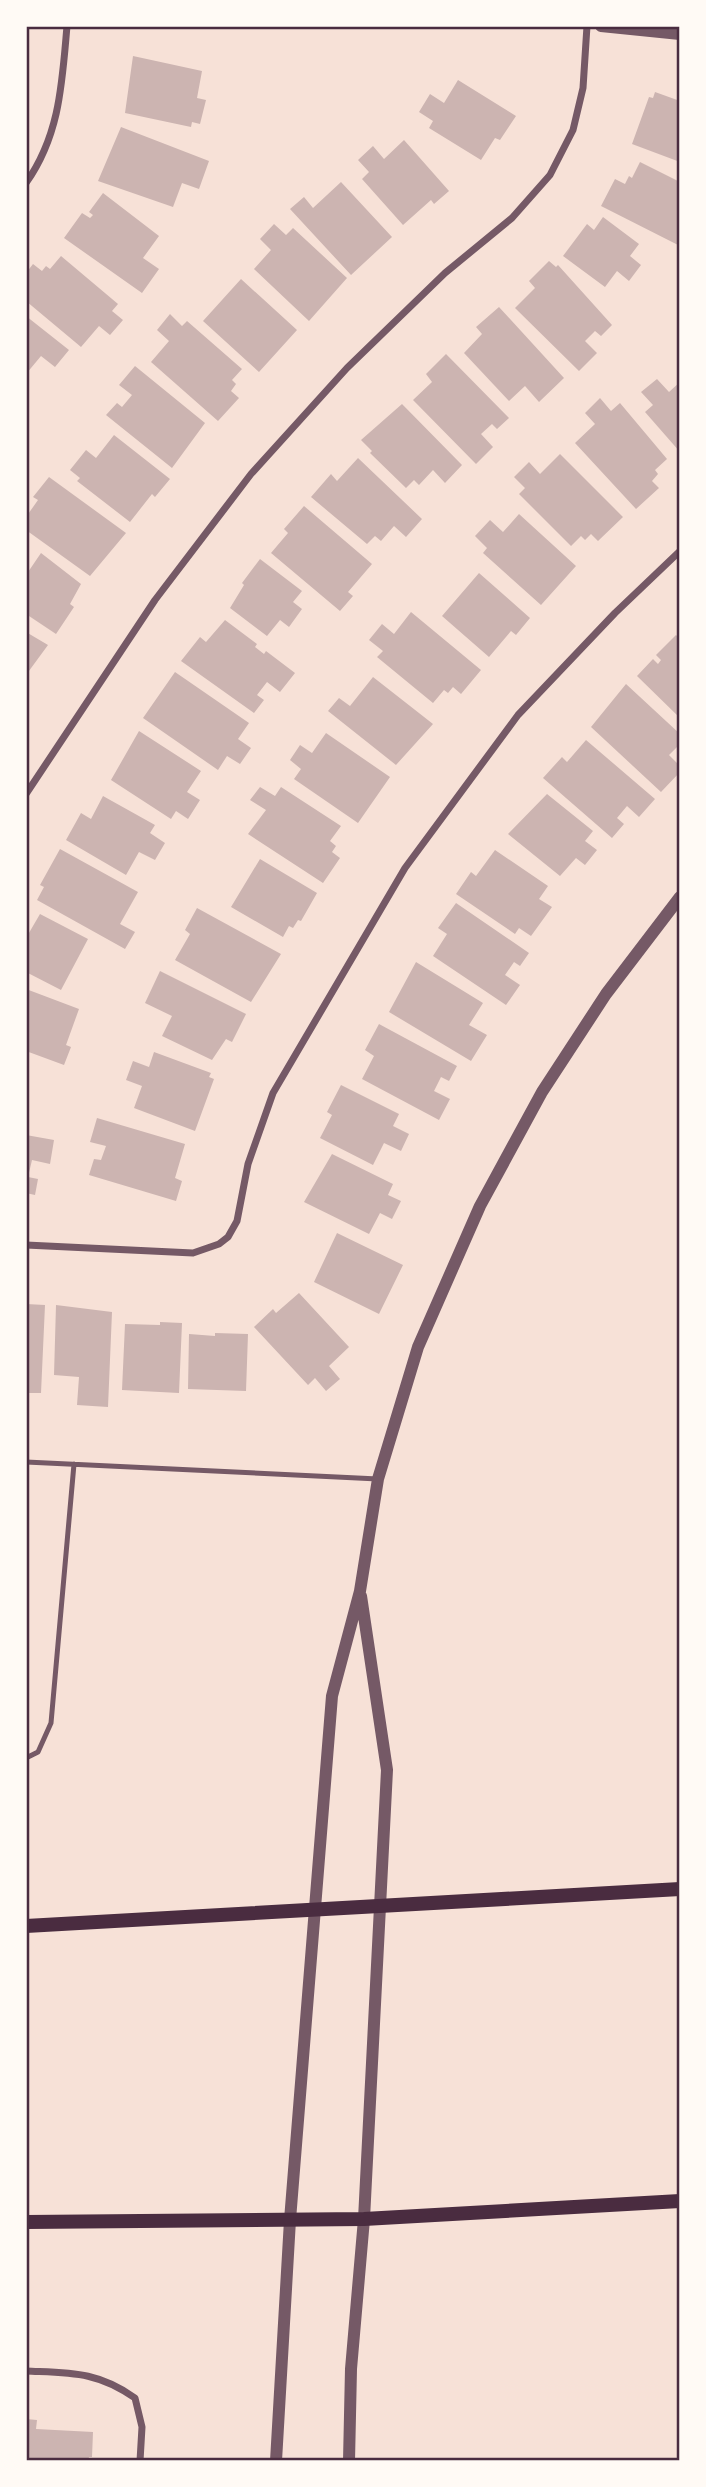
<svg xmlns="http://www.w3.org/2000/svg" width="706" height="2487" viewBox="0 0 706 2487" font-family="Poppins,sans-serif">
  <rect width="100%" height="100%" fill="#f7e1d7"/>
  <path fill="#ccb4b1" d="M 133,56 L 202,71 L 197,98 L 206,100 L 200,124 L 192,122 L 191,127 L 125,113 Z
    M 458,80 L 516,116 L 500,140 L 495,138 L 481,160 L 429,128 L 433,121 L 419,112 L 430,94 L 444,103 Z
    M 655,92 L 680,101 L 680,162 L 632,144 L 649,97 L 653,98 Z
    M 121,127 L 209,161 L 199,189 L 182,183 L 173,207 L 98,181 Z
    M 404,140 L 449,191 L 434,204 L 431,200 L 403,225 L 362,179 L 369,172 L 358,160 L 373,146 L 384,159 Z
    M 640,162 L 680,182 L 680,246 L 601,206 L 615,179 L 625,184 L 629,176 L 632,178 Z
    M 341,182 L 392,237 L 351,275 L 290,209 L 304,197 L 313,208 Z
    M 103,193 L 159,236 L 143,258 L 159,269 L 142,293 L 64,238 L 82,213 L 90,218 L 93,215 L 89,212 Z
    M 603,217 L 639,244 L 630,256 L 641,265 L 629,281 L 617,271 L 605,287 L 563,256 L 587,224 L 594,230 Z
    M 274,224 L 286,235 L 293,228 L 347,278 L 309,321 L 254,269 L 271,250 L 260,239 Z
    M 61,256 L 118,304 L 112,311 L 123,320 L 110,335 L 99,326 L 81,347 L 26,301 L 26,273 L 33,264 L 42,271 L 46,266 L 50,269 Z
    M 549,261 L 556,267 L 558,265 L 612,325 L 601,336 L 595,331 L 585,341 L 597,353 L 579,371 L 515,308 L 535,288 L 529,281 Z
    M 241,279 L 297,330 L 259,372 L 203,321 Z
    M 499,307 L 564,378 L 539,402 L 525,386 L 509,401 L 464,353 L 482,334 L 476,327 Z
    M 170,314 L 182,326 L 187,321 L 242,369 L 232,380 L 236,384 L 231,391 L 239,398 L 218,421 L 151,362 L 169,341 L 157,330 Z
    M 26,316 L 69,350 L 55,367 L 41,356 L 26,374 Z
    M 446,354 L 509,418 L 497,429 L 492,424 L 481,434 L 493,447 L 476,464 L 413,400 L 432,382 L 426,374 Z
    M 135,366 L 205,423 L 172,468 L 106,415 L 117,403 L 122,407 L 132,395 L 119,385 Z
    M 657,379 L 669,392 L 680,382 L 680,452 L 645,412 L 653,405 L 641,392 Z
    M 600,398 L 611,411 L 620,403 L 667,459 L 655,470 L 658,474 L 652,481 L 659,488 L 636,509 L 575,443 L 595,424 L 585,413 Z
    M 402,404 L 462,465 L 445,483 L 433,470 L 419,485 L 414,480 L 406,488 L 370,453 L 372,451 L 361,440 Z
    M 114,435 L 170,479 L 155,497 L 152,494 L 130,522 L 77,481 L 80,478 L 70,470 L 86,450 L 96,458 Z
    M 560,454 L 623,517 L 598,541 L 591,534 L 585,540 L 581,536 L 571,546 L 519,494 L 525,488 L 514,477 L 529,462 L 540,474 Z
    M 358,458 L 422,519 L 406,537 L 394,526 L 381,541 L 375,536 L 367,544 L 311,497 L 331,474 L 337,481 Z
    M 49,477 L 126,533 L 90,576 L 26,530 L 26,517 L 38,500 L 33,497 Z
    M 304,506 L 372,564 L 348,592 L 353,596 L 340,611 L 271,553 L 288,533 L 284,529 Z
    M 519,514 L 576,566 L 541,605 L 483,553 L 487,548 L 475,536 L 490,520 L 503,532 Z
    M 41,553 L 81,584 L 70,604 L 74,607 L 56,634 L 26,614 L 26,575 Z
    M 260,559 L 302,591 L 293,602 L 302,609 L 289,627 L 280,620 L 267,636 L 230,608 L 244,585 L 242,583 Z
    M 479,573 L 530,618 L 516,635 L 511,631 L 489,657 L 442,616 Z
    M 411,612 L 481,670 L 461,694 L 453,687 L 448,693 L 444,690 L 433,703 L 377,657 L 383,651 L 369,640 L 382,624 L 394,634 Z
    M 225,620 L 257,644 L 255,647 L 264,654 L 266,651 L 295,673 L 280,692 L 267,682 L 257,695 L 264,700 L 254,713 L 181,661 L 200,637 L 206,642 Z
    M 26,632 L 48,645 L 26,675 Z
    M 676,635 L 680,639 L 680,718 L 637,676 L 653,659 L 658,664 L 661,660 L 656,655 Z
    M 175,672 L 249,723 L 238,739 L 251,748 L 240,764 L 227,756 L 218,770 L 143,718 Z
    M 373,677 L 433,724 L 396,765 L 328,711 L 339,698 L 350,706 Z
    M 626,684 L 680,734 L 680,744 L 669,755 L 680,766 L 680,772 L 661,792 L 591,727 Z
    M 139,731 L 201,771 L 187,792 L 200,800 L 188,819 L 176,811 L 171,819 L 111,780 Z
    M 326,733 L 390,777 L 358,823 L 294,779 L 301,769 L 290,760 L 300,745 L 312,753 Z
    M 586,740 L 655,799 L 639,817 L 627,806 L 617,818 L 624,824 L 612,838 L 543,778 L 562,757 L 567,762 Z
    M 260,787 L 275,796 L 281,787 L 341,826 L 330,841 L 336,846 L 332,852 L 340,858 L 323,883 L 248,834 L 266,810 L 250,800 Z
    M 547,794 L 593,831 L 585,841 L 597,850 L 585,865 L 576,858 L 560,876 L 508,834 Z
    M 103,796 L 155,825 L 150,833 L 165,843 L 155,860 L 139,852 L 126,875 L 66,840 L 81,813 L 91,819 Z
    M 60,849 L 138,892 L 120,924 L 135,932 L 125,949 L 37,900 L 44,887 L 40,885 Z
    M 495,850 L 548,886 L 539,899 L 552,907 L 531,936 L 519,928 L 515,934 L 456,894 L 471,872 L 476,876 Z
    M 260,859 L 317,893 L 301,921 L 298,920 L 293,928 L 289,926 L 283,937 L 231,907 Z
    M 456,903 L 529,953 L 520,966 L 514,962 L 505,975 L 520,985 L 506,1005 L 433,956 L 447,934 L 438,928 Z
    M 197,908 L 281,954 L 251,1002 L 175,960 L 190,934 L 185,930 Z
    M 40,914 L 88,939 L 61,990 L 26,972 L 26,938 Z
    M 416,962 L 483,1003 L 469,1025 L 487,1035 L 471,1061 L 389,1012 Z
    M 160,971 L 246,1014 L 232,1042 L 226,1039 L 212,1060 L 162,1036 L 172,1016 L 145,1003 Z
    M 26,989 L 79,1009 L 66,1045 L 71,1047 L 64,1065 L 26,1051 Z
    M 379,1024 L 457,1066 L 449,1081 L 441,1077 L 434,1091 L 450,1099 L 439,1120 L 362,1079 L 374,1056 L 365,1050 Z
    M 154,1052 L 211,1073 L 209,1077 L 214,1079 L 195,1131 L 134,1108 L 142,1086 L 126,1080 L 133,1061 L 149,1067 Z
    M 341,1085 L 399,1114 L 393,1126 L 409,1134 L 401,1151 L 384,1143 L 373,1165 L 320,1138 L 332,1115 L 327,1112 Z
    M 97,1118 L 185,1144 L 175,1178 L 182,1181 L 176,1201 L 89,1175 L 94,1159 L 101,1160 L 106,1146 L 90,1142 Z
    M 26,1135 L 54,1140 L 50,1164 L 32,1160 L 28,1177 L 38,1179 L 35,1195 L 26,1193 Z
    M 332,1154 L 393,1184 L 388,1195 L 401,1201 L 392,1219 L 380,1213 L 369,1234 L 304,1202 Z
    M 337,1233 L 403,1265 L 379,1314 L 314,1282 Z
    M 299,1293 L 349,1347 L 329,1366 L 340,1379 L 326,1391 L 315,1378 L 308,1385 L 254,1327 L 273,1309 L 276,1313 Z
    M 26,1304 L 45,1305 L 41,1393 L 26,1393 Z
    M 56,1305 L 112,1312 L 108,1407 L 77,1405 L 79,1377 L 54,1375 Z
    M 160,1322 L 182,1323 L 179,1393 L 122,1390 L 125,1324 L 160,1325 Z
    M 215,1333 L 248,1334 L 246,1391 L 188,1389 L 189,1334 L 215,1336 Z
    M 26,2419 L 37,2420 L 36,2429 L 93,2432 L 92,2457 L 89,2457 L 88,2461 L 26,2461 Z"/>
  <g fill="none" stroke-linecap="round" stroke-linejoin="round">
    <path stroke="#755966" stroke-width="5" d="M 26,1462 L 378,1479
      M 26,1758 L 38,1752 L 51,1723 L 74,1464"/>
    <path stroke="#755966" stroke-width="7" d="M 26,183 C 60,135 62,83 67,26
      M 26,794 L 155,600 L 251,474 L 347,368 L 445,273 L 512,218 L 550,175 L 573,130 L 583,88 L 587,26
      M 26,1245 L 193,1253 L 219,1244 L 228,1237 L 237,1221 L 248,1164 L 273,1093 L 405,868 L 518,715 L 615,613 L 680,551
      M 26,2371 C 70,2373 97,2371 135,2398 L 142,2427 L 140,2461"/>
    <path stroke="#755966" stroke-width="12" d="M 601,26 L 680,34
      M 276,2461 L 290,2220 L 332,1696 L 360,1591 L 378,1479 L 418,1347 L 480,1206 L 542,1092 L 606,994 L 680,897
      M 349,2461 L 351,2369 L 364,2219 L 387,1770 L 361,1596"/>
    <path stroke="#4a2c40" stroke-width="14" d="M 26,1926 L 680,1889
      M 26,2222 L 364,2219 L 680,2201"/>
  </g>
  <rect width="706" height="2487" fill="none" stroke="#fffaf5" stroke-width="56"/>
  <rect x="28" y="28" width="650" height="2431" fill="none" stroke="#4a2c40" stroke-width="2.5"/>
</svg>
